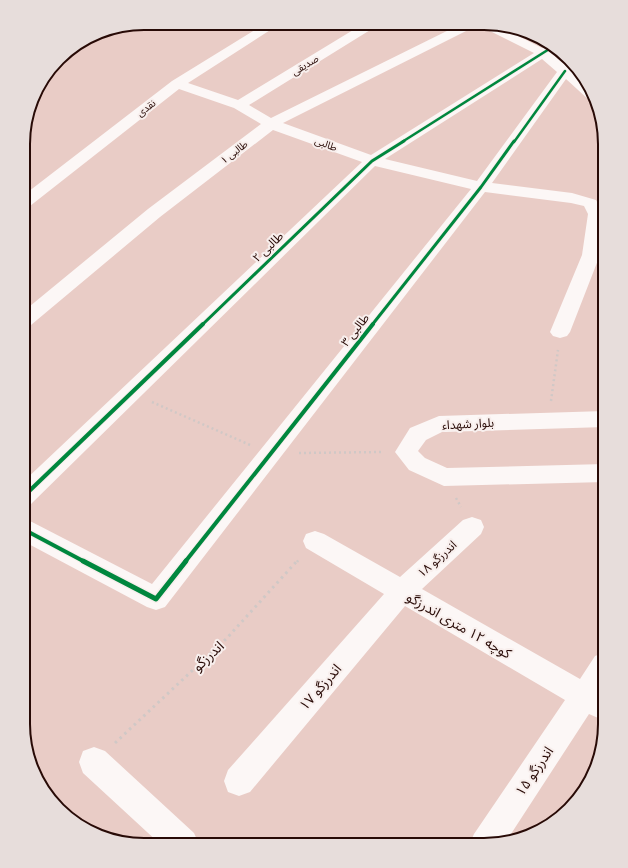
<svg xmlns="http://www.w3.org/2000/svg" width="628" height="868" viewBox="0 0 628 868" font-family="'Roboto Condensed','Noto Sans Arabic',sans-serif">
  <rect width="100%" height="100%" fill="#e9ccc6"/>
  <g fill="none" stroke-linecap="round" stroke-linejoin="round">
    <path stroke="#d0c8c6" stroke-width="2.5" stroke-dasharray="2 3" stroke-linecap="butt" d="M 551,401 L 558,350
      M 152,402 L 250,445
      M 299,453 L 384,452
      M 456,498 L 461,507
      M 297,562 L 299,559"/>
    <path stroke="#d0c8c6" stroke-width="3" stroke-dasharray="2.5 4" stroke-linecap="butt" d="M 115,743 L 227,638 L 297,561"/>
    <path fill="#fcf7f6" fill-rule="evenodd" d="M 266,23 L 281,23 L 188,83 L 238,100 L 363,24 L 377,24 L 375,27 L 249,105 L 271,118 L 461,24 L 476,24 L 474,27 L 283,123 L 371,155 L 534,53 L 482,27 L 480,24 L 495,24 L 542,48 L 548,44 L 558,48 L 558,49 L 551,53 L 588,85 L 593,90 L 595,101 L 589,100 L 566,79 L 492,183 L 572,193 L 596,200 L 604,214 L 600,255 L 570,332 L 567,336 L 560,338 L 553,336 L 550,332 L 582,255 L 588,214 L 584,206 L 571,203 L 485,192 L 165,607 L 156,610 L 147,607 L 23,541 L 23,519 L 32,522 L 152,584 L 471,189 L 375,166 L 31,504 L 23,506 L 23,482 L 362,162 L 273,130 L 160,217 L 31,325 L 24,327 L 24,311 L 148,209 L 261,124 L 234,108 L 179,89 L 30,206 L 24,208 L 24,195 L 172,81 ZM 542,59 L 557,72 L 477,181 L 385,159 Z
      M 472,517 L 481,520 L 484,527 L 481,534 L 422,589 L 580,679 L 595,656 L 605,652 L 605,689 L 603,692 L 605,693 L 605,721 L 589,714 L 507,840 L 485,845 L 469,845 L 474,834 L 565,700 L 405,606 L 250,792 L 239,796 L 228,792 L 224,781 L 228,770 L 384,594 L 306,548 L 303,541 L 306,534 L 315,531 L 324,534 L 400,577 L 463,520 Z
      M 94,747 L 105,751 L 194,833 L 199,844 L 160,844 L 83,773 L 79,762 L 83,751 Z"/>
    <path fill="#fcf7f6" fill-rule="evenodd" d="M 119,27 L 117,31 L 90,43 L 82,43 L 105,29 Z
      M 605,411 L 605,427 L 442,432 L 426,440 L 418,451 L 425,458 L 447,468 L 605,464 L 605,482 L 444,486 L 409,470 L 395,452 L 410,428 L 439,416 Z"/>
    <defs>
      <path id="cycleway-far3" d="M 402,142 L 554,46
        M 514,142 L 565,71"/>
      <path id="cycleway-far2" d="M 202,325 L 372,161 L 404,141
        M 372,325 L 481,187 L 514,141"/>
      <path id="cycleway-far1" d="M 23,497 L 203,324
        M 23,529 L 85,562
        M 185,562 L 373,324"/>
      <path id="cycleway" d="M 83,561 L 156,599 L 186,561"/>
    </defs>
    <use href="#cycleway-far3" stroke="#f8efed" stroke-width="4"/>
    <use href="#cycleway-far2" stroke="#f8efed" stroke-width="5"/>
    <use href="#cycleway-far1" stroke="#f8efed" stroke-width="6"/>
    <use href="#cycleway" stroke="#f8efed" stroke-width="8"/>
    <use href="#cycleway-far3" stroke="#00873e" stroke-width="2.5"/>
    <use href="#cycleway-far2" stroke="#00873e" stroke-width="3"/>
    <use href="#cycleway-far1" stroke="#00873e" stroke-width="4"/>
    <use href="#cycleway" stroke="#00873e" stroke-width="5"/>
  </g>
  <g text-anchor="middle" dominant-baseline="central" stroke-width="4" stroke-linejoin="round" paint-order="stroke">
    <g font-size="10" fill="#280a06" stroke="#f8efed">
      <text transform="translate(305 65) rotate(-32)">صدیقی</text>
      <text transform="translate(146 108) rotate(-38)">نقدی</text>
      <text transform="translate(326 144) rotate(20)">طالبی</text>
      <text transform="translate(234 152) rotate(-37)">طالبی ۱</text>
    </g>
    <g font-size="12" fill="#280a06" stroke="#f8efed">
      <text transform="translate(268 247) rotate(-44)">طالبی ۲</text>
      <text transform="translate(355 330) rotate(-52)">طالبی ۳</text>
      <text transform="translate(468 424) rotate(-3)">بلوار شهداء</text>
      <text transform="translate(437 559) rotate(-42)">اندرزگو ۱۸</text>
    </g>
    <g font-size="14" fill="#280a06" stroke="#f8efed">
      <text transform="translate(459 625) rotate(30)">کوچه ۱۲ متری اندرزگو</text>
      <text transform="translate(208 656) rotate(-43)">اندرزگو</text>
      <text transform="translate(320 687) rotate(-49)">اندرزگو ۱۷</text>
      <text transform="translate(534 771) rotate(-56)">اندرزگو ۱۵</text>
    </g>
  </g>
  <path d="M0 0H628V868H0ZM144 30H484A114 114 0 0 1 598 144V724A114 114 0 0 1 484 838H144A114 114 0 0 1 30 724V144A114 114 0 0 1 144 30Z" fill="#e7dddb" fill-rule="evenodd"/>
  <path fill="none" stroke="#280a06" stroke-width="2" d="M144 30H484A114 114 0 0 1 598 144V724A114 114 0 0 1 484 838H144A114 114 0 0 1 30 724V144A114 114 0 0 1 144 30Z"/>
</svg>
